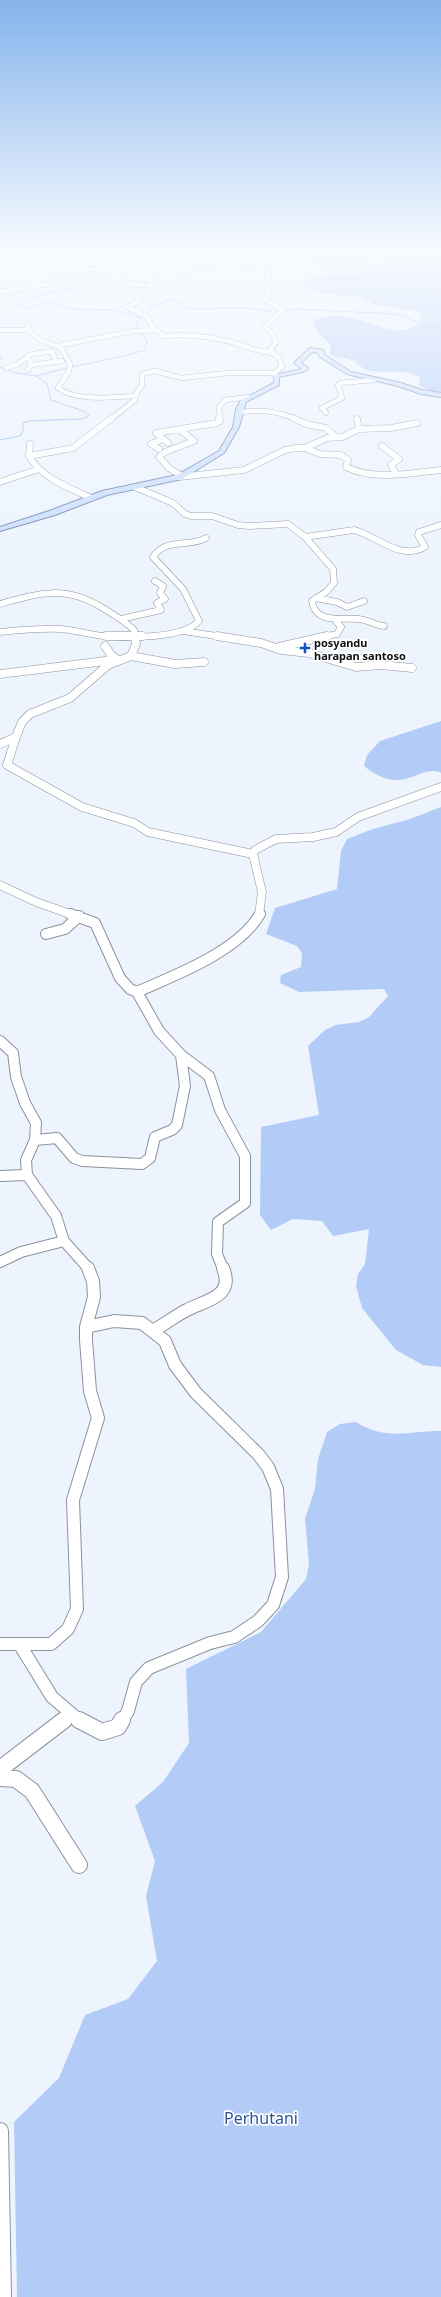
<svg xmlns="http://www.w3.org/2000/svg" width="441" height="2297" viewBox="0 0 441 2297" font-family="'Noto Sans',sans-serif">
  <rect width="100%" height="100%" fill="#edf4fe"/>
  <path fill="#b2ccf7" d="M 304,248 L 441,248 L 441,394 L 431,392 L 419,385 L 420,378 C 406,368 388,374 372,371 C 361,370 359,363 351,360 C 344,358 336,358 330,354 L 331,345 L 317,332 L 313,321 C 317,318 322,318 327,317 C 361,309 392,346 422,322 L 419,315 L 424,312 L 375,305 L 362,297 L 321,293 L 307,288 L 304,284 L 305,280 L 319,275 L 364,273 L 367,272 L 359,267 L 393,261 L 392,259 C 379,255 365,262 352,263 C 339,265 313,261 303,253 Z
    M 441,721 L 441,773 C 429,767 417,777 405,779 C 390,783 375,775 364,766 L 367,755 L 380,741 Z
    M 441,807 L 441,1367 L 423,1365 L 396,1350 L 362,1308 L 356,1286 L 358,1274 L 365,1264 L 369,1229 L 333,1236 L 322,1221 L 293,1219 L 271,1230 L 260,1215 L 261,1127 L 319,1115 L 308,1046 L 325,1030 L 336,1025 L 359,1022 L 369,1017 L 388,996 L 384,989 L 299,992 L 280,983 L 281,975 L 301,967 L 302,953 L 297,946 L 266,934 L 275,908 L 337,889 L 341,851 L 347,839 L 373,829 L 410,819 Z
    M 356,1422 C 386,1441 407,1431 441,1431 L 441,2297 L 17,2297 L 14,2122 L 59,2078 L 85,2015 L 128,1999 L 157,1961 L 146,1896 L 155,1861 L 135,1806 L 163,1782 L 189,1743 L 186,1669 L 261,1632 L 306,1579 L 309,1564 L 305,1519 L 315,1489 L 318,1459 L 327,1432 L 340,1424 Z"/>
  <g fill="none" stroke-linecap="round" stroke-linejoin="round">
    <path stroke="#91b5f1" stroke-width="1" d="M 121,248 L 120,253 L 98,262 L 91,273 L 68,276 L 66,279 L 74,285 L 71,288 L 26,299 L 18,305 L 28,308 L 50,302 L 70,309 L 116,310 L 141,318
      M 171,299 L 191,309 L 245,308 L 271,311 L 295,309 L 397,314 L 424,325 L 441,329
      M 0,355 L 2,358 L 0,360
      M 0,367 L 16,373 L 36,376
      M 0,440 L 20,436 L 23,431 L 23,423 L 29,421 L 81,419 L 89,416 L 86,412 L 51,400 L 47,384 L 36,376 C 72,365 109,361 145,350 L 147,341 L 136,328 L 137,322 L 147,315 L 152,307 L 171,299 L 180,290 L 178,284 L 187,273 L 226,263 L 251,265 L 297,262 L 346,267 L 381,265"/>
    <defs>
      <path id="minor-far5" d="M 226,248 L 193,258 L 166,257 L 154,261 L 150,277 L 152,291 L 139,296 L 137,302 L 128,307 L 147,317 L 151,325 L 163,336 C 187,334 211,336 235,343 C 252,348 255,352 274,353
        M 272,248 L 275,264 L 267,272 C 271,281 271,292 264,299 L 283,310 L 265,326 L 274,336 L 276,342 L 270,350 L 279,358 L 282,366 L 274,374 L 276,376
        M 0,292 L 49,284 C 51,282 52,279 55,276 C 65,268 100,268 112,271 L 115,279 L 137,285 L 151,285
        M 28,325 L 28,330 L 40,340 L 61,348 L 70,364 L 69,371 L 58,388 C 77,402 113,397 135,396 L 142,385 L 142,374 L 155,371 L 182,378 L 227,373 L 275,373
        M 0,330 L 28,330
        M 57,346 L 133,331 L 156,330
        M 31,365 L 28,355 L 52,351 L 56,362
        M 6,368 L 18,364 L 27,357
        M 28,370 L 31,365 L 62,361
        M 238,413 C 259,408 277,411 296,419
        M 326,413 L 322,408 L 342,398 L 338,385 L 340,383 L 374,380
        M 111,419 L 135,400 L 135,396
        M 220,419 L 219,407 L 225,400 L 248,397"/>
      <path id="minor-far4" d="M 293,418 L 306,424 L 326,428 L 336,437
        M 179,429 L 194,441 L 165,452 L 159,457 L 170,469 L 182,476
        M 359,429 L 391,428 L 417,423
        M 168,443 L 156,433 L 217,423 L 220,421 L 219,418
        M 382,446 L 399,459 L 391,465 L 396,474
        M 305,448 L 327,438 L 342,437 L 359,429 L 357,419
        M 159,449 L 151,444 L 163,439
        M 29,456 L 30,444
        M 179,477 L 244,470 L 285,450 L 296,448 L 305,448 L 320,454 L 341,455 L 348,460 L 346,467 C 374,481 411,473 441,470
        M 0,482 L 39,469
        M 135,487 L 173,503 L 185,514 L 191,516 L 212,516 L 238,525 L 249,526 L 288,524 L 305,537 L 333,569 L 334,583 L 326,592 L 312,601 C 315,625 342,617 359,619 C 368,620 375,625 384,626
        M 91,498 C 70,488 41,478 29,456 L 73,448 L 112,418
        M 305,537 L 354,530 C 377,536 400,561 425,547 L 418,535 L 419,532 L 441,525
        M 316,598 L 337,602 L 347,607 L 364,601
        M 0,604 C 42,592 67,585 106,610 C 116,616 126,622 134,630 L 135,637
        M 121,619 L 161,610 L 157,603 L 165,599 L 160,593 L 163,586 L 155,581
        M 183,631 L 223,637
        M 0,632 C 20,630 41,628 61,629 C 76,630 90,635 104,636 C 127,638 183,639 199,621 L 183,589 L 153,557 C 166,537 189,548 206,538
        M 323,637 L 337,634 L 341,627 L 334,619"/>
      <path id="minor-far3" d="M 106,636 L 142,636
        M 217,636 L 261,643 L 281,650 L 309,653 L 356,667 L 381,665 L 412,668
        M 105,646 L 111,655 L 118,660
        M 279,647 L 327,636
        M 131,656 L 175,664 L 204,662
        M 0,674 L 113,660
        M 16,737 L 7,765 L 82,807 L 134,823 L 148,832 L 253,854 L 262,892 L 259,915
        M 0,744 L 16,737 L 22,722 L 30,714 L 70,698 L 108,665 L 131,656 L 136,644 L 135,636
        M 253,854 L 255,850 L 276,839 L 313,837 L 336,832 L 358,817 L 441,787
        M 0,885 L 36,902 L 73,915"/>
      <path id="minor-far2" d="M 46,934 L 65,929 L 79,916
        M 137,992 C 175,975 238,952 260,914
        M 0,1041 L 13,1053 L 16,1077 L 25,1103 L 36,1123 L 35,1140 L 26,1160 L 27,1175 L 56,1216 L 64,1241 L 89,1269
        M 181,1055 L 209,1076 L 220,1110 L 245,1156 L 245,1203 L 218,1222 L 217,1254 L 223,1269
        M 35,1140 L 57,1138 L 74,1158 L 82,1161 L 142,1164 L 150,1158 L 155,1137 L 172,1130 L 177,1125 L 185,1086 L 181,1055 L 159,1031 L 137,992 L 130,989 L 120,978 L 95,923 L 70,914
        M 0,1176 L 27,1175
        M 0,1262 L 21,1252 L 64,1241"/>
      <path id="minor-far1" d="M 86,1327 L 114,1321 L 142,1323 L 165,1341 L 175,1365 L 196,1393 L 258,1454 L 268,1467 L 277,1489 L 282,1577 L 273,1605 L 258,1621 L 234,1637 L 210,1643 L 149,1668 L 136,1682 L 128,1711 L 122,1721
        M 152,1331 C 164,1325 175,1316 187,1310 C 206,1300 235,1297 223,1268
        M 0,1644 L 51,1644 L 68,1629 L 77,1609 L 73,1500 L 98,1418 L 90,1391 L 86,1340 L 86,1327 L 94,1297 L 93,1281 L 88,1268
        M 20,1645 L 52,1697 L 80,1721
        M 63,1721 L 71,1715"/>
      <path id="minor" d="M 79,1720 L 102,1732 L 118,1727 L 122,1720
        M 0,1769 L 64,1720
        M 0,1778 L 16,1779 L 32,1791 L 79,1865
        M 0,2131 L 3,2297"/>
      <path id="major" d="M 310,348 L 323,350 L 325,355 L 351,372 L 401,383 L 422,390 L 441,393 L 441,397 L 421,394 L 398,386 L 347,374 L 320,357 L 318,353 L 312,352 L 301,363 L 308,368 L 306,371 L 279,377 L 279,385 L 246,402 L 239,427 L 224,453 L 182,479 L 107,495 L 55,515 L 0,531 L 0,527 L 49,511 L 102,491 L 177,475 L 219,451 L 233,427 L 236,409 L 241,400 L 274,383 L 274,375 L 302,369 L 294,363 Z"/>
    </defs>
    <use href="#minor-far5" stroke="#8c929c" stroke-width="5.5"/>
    <use href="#minor-far4" stroke="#8c929c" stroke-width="7"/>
    <use href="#minor-far3" stroke="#8c929c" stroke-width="9"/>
    <use href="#minor-far2" stroke="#8c929c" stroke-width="12"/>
    <use href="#minor-far1" stroke="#8c929c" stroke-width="14"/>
    <use href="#minor" stroke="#8c929c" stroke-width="18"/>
    <use href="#major" stroke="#7388ac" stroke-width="2"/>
    <use href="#minor-far5" stroke="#fff" stroke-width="4.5"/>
    <use href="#minor-far4" stroke="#fff" stroke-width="6"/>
    <use href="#minor-far3" stroke="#fff" stroke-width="8"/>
    <use href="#minor-far2" stroke="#fff" stroke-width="10"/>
    <use href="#minor-far1" stroke="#fff" stroke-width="12"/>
    <use href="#minor" stroke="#fff" stroke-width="16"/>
    <use href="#major" fill="#cbdffe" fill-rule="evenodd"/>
  </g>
  <linearGradient id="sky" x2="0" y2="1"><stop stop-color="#85b4ec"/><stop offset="0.44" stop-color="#f7faff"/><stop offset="1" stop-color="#f7faff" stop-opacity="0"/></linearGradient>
  <rect width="441" height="570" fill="url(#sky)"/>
  <path fill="#1151bc" stroke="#fff" stroke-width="1.5" d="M303 642h4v4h4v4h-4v4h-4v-4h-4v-4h4z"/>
  <g text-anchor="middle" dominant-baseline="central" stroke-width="3.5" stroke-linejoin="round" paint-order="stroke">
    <g font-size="11" font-weight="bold" fill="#0e1014" stroke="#fff" text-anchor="start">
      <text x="314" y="642">posyandu<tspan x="314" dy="13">harapan santoso</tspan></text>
    </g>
    <g font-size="16" fill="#2c559c" stroke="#fff">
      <text x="261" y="2118">Perhutani</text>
    </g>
  </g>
</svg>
